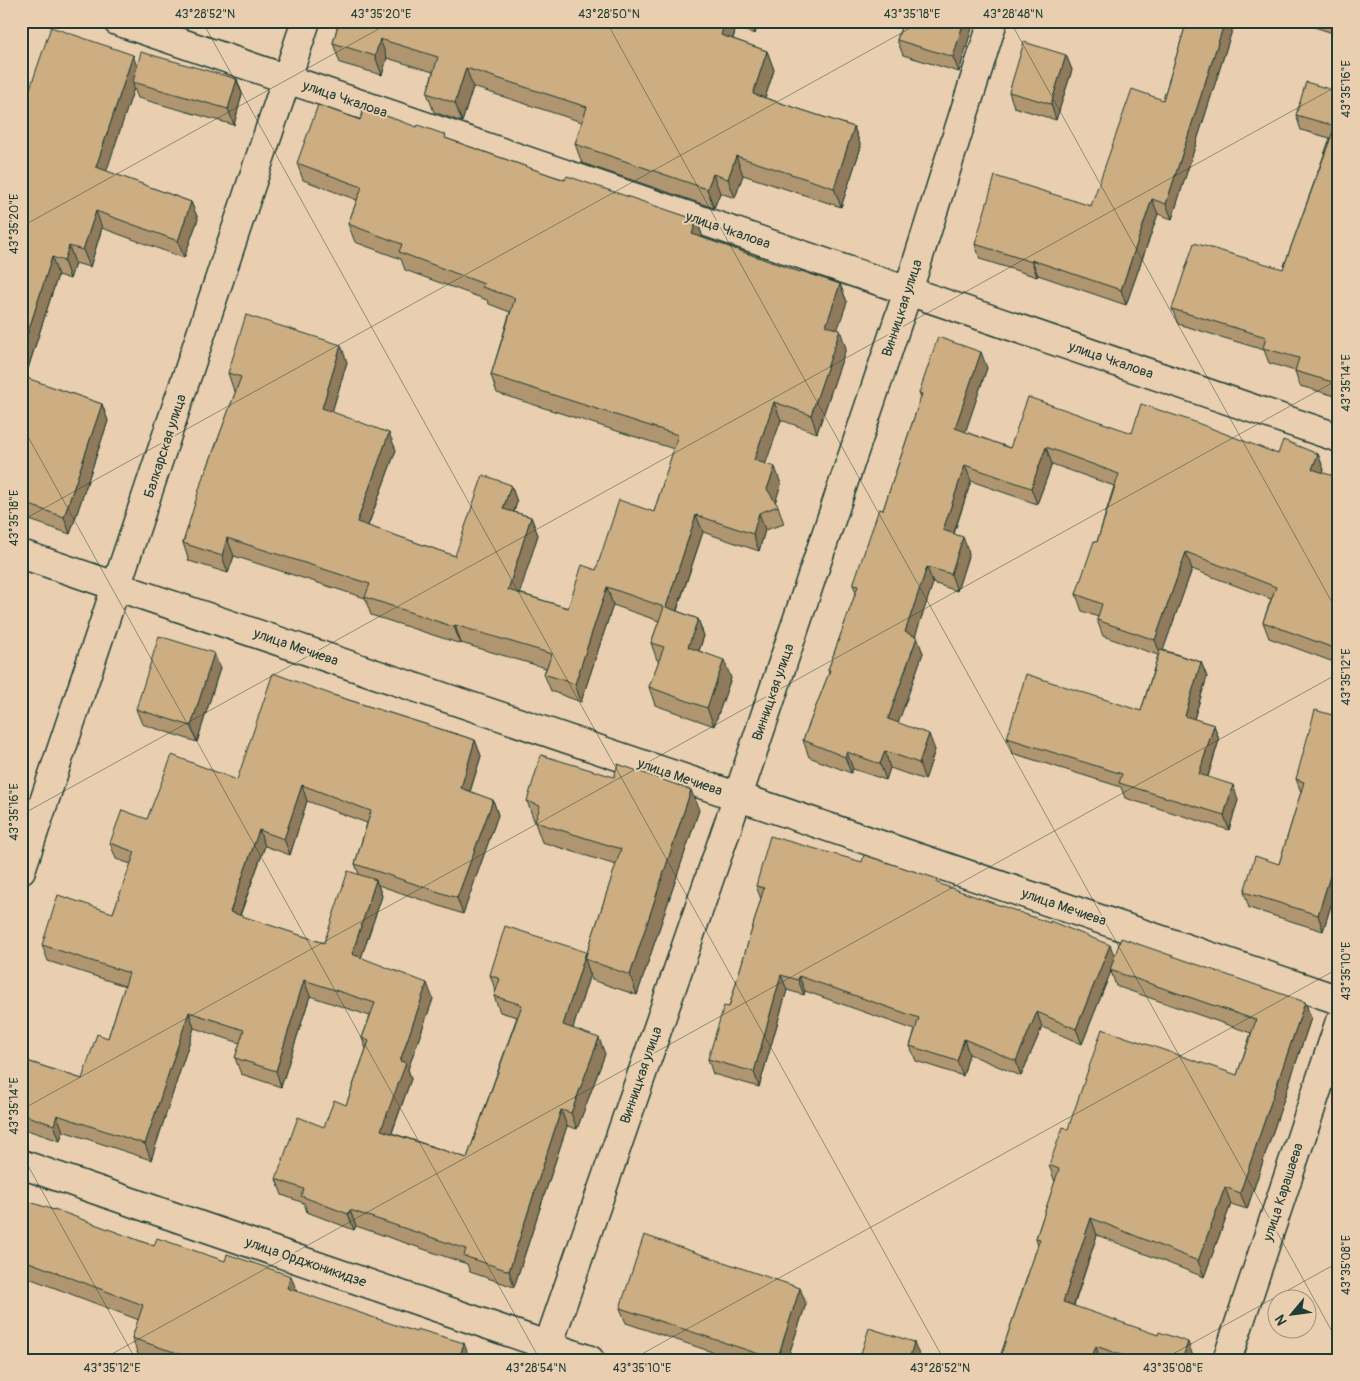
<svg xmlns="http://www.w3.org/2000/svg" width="1360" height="1381" viewBox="0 0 1360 1381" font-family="Pangolin,sans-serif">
  <rect width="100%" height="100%" fill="#e9cfb0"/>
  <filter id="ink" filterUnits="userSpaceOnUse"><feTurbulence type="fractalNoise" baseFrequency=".02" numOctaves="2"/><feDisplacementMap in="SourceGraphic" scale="10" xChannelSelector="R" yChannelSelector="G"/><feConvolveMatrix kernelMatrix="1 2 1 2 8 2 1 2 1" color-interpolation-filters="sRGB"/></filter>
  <g filter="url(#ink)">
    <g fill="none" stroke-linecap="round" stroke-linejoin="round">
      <defs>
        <path id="street" d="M 117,21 L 1339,438
          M 21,554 L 1339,1000
          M 21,870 L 306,21
          M 21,1164 L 590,1360
          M 543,1360 L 738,796 L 908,291 L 993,21
          M 1227,1360 L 1339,1024"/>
      </defs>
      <use href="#street" stroke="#1f3d34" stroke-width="31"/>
      <use href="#street" stroke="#e9cfb0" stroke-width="28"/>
    </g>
    <path fill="#af9670" stroke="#1f3d34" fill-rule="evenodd" d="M 216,21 L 227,21 L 226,25 Z
      M 339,21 L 759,21 L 755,34 L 736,28 L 733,39 L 767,51 L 774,70 L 765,98 L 854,127 L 861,147 L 841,207 L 743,175 L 735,198 L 720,193 L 714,208 L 582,163 L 575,144 L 582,122 L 473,87 L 462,122 L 434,112 L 427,93 L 433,72 L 387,58 L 382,75 L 340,63 L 333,43 Z
      M 903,21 L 974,21 L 959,72 L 903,55 L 897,40 Z
      M 1187,21 L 1235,21 L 1172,219 L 1158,214 L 1126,305 L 1038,275 L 1037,277 L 980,259 L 975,244 L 1091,206 L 1163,100 Z
      M 1296,21 L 1339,21 L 1339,35 Z
      M 1066,55 L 1072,70 L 1056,120 L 1014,107 L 1009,92 Z
      M 137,66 L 237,79 L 242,94 L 234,125 L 138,98 L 134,88 L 106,171 L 191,202 L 198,219 L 184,258 L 102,228 L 90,267 L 75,263 L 70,279 L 58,275 L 25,378 L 102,404 L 108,421 L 70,534 L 21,517 L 21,115 Z
      M 1339,92 L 1339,397 L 1300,386 L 1295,371 L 1269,363 L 1264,350 L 1178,324 L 1172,309 L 1283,269 L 1330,138 L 1301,130 L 1296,115 Z
      M 360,120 L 448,139 L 550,175 L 697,220 L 703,238 L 800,272 L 840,284 L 847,302 L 837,329 L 846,348 L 817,433 L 781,420 L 765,463 L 781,484 L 775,502 L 778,506 L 784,524 L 765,530 L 759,551 L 703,532 L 677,611 L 698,619 L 704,636 L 699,651 L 731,678 L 714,726 L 655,705 L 649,687 L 659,661 L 657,660 L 651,643 L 659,621 L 613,605 L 581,702 L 551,691 L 544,674 L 546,668 L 461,643 L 461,644 L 371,615 L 365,598 L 234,556 L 228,573 L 189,561 L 183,543 L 205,474 L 236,391 L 234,391 L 228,373 L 347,362 L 332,412 L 396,450 L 368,526 L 455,556 L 511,485 L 517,502 L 514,512 L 531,517 L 538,535 L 519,593 L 568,608 L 596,570 L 654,512 L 674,449 L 497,393 L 491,375 L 510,312 L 489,304 L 487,300 L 405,270 L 401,259 L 355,242 L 348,224 L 357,200 L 303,180 L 297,163 Z
      M 987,368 L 965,432 L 1010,448 L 1132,433 L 1278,454 L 1318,454 L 1324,470 L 1323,473 L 1339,478 L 1339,664 L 1269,638 L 1263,622 L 1271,599 L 1192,569 L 1163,650 L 1201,662 L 1207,677 L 1194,719 L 1214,725 L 1219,740 L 1208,777 L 1238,800 L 1229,830 L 1125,798 L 1121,787 L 1012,753 L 1007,738 L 1141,711 L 1158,655 L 1103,636 L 1097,620 L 1098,617 L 1082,611 L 1076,594 L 1097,542 L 1114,486 L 1052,464 L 1037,504 L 971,481 L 954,534 L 969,553 L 957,591 L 933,583 L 915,636 L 923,653 L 898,723 L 935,750 L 925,780 L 890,768 L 886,780 L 853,769 L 851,773 L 809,757 L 803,740 L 829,673 L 828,670 L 856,592 L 853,585 L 883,510 L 921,397 L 919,393 Z
      M 220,668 L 197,742 L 142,724 L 136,709 Z
      M 333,695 L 475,740 L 481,756 L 470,792 L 493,800 L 498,815 L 463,914 L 378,885 L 382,896 L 361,958 L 433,999 L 408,1069 L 411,1079 L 392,1133 L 467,1158 L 517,1017 L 500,1012 L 494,996 L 496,992 L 490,975 L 587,953 L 616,865 L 542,842 L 527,801 L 699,810 L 637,995 L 592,980 L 590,974 L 573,1028 L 605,1054 L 577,1129 L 567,1126 L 514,1287 L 470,1272 L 467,1264 L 356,1226 L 354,1230 L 307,1212 L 304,1203 L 282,1195 L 276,1179 L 346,1105 L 366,1049 L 362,1038 L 370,1016 L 310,996 L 281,1087 L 241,1074 L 235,1058 L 240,1043 L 194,1028 L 151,1160 L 63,1131 L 60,1141 L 21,1128 L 21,1059 L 82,1079 L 108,1038 L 125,986 L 48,961 L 42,945 L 113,913 L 131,864 L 116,859 L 110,843 L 147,819 L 237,780 ZM 307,801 L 367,823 L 355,864 L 359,874 L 324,943 L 240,916 L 265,846 L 290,855 Z
      M 1339,717 L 1339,880 L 1323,931 L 1249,908 L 1244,892 L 1279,864 L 1301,792 L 1296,779 Z
      M 940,885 L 1115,958 L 1305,1002 L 1311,1018 L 1247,1209 L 1231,1204 L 1204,1277 L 1097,1235 L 1074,1306 L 1194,1359 L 1194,1360 L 999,1360 L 1038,1245 L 1036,1238 L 1055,1182 L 1049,1165 L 1068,1129 L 1237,1075 L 1251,1033 L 1116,986 L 1111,971 L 1082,1044 L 1042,1027 L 1021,1076 L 969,1054 L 963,1076 L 916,1061 L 910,1046 L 915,1030 L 805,991 L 804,995 L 787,990 L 759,1087 L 713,1074 L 708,1059 L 729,1007 L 761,899 L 756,886 Z
      M 21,1199 L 154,1246 L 297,1292 L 473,1360 L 149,1360 L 139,1357 L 132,1338 L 139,1320 L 21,1275 Z
      M 806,1304 L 787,1360 L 736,1360 L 626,1323 L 620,1308 Z"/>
    <path fill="#8f7a5b" stroke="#1f3d34" d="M 725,21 L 734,21 L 736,28 L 728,54 L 721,35 Z
      M 750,21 L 759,21 L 755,34 Z
      M 964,21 L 974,21 L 959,72 L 953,57 Z
      M 1225,21 L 1235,21 L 1172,219 L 1166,204 Z
      M 380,39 L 387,58 L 382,75 L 375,56 Z
      M 767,51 L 774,70 L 760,113 L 753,94 Z
      M 133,55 L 139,73 L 133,82 L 134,88 L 102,185 L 96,167 Z
      M 1066,55 L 1072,70 L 1056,120 L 1051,104 Z
      M 466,68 L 473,87 L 462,122 L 455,103 Z
      M 237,79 L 242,94 L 234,125 L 228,109 Z
      M 854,127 L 861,147 L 841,207 L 834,188 Z
      M 736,156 L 743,175 L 735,198 L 728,179 Z
      M 713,174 L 720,193 L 714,208 L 707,189 Z
      M 1152,199 L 1158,214 L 1126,305 L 1121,290 Z
      M 191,202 L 198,219 L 184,258 L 178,241 Z
      M 96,211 L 102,228 L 90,267 L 83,250 Z
      M 697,220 L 703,238 L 692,234 Z
      M 69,246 L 75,263 L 70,279 L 64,261 Z
      M 52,257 L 58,275 L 21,390 L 21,354 Z
      M 1032,260 L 1038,275 L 1037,277 L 1032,262 Z
      M 840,284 L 847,302 L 833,343 L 826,326 Z
      M 840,330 L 846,348 L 817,433 L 811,415 Z
      M 341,345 L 347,362 L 328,425 L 322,408 Z
      M 981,352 L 987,368 L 961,445 L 955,428 Z
      M 774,402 L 781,420 L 761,477 L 754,460 Z
      M 102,404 L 108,421 L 70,534 L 64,517 Z
      M 389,433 L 396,450 L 363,539 L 357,522 Z
      M 1046,447 L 1052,464 L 1037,504 L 1031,488 Z
      M 1318,454 L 1324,470 L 1318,485 L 1312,469 Z
      M 965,465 L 971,481 L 949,547 L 943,530 Z
      M 775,467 L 781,484 L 774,507 L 767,489 Z
      M 511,485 L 517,502 L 509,526 L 503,509 Z
      M 759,513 L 765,530 L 759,551 L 753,534 Z
      M 696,515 L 703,532 L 672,624 L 666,607 Z
      M 531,517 L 538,535 L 515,608 L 508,590 Z
      M 963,537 L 969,553 L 957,591 L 951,574 Z
      M 227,538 L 234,556 L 228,573 L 222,556 Z
      M 1186,552 L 1192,569 L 1161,656 L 1155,640 Z
      M 927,567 L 933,583 L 911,649 L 905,632 Z
      M 607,587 L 613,605 L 581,702 L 575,684 Z
      M 698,619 L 704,636 L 694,664 L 688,647 Z
      M 455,625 L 461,643 L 461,644 L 454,627 Z
      M 917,637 L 923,653 L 894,735 L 888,719 Z
      M 214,653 L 220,668 L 197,742 L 191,726 Z
      M 724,660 L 731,678 L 714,726 L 707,708 Z
      M 1201,662 L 1207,677 L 1190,731 L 1185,716 Z
      M 1214,725 L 1219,740 L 1204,789 L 1199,774 Z
      M 929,734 L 935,750 L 925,780 L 919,763 Z
      M 475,740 L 481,756 L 466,804 L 461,788 Z
      M 885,751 L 890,768 L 886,780 L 880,764 Z
      M 847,752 L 853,769 L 851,773 L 845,757 Z
      M 302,785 L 307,801 L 290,855 L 284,839 Z
      M 1233,785 L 1238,800 L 1229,830 L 1224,815 Z
      M 691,790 L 699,810 L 637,995 L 630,975 Z
      M 493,800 L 498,815 L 463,914 L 457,898 Z
      M 259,830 L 265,846 L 235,928 L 230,912 Z
      M 1339,847 L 1339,880 L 1323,931 L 1318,915 Z
      M 376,880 L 382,896 L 357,970 L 352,954 Z
      M 1110,945 L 1116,960 L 1110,970 L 1111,971 L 1082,1044 L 1076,1029 Z
      M 586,952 L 585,959 L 590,974 L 569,1041 L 563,1025 Z
      M 781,975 L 787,990 L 759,1087 L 754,1072 Z
      M 799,976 L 805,991 L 804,995 L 798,980 Z
      M 304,980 L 310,996 L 281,1087 L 276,1071 Z
      M 427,983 L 433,999 L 408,1069 L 411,1079 L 387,1146 L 381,1130 L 400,1061 Z
      M 1305,1002 L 1311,1018 L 1247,1209 L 1240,1193 Z
      M 189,1012 L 194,1028 L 151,1160 L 145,1144 Z
      M 1037,1012 L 1042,1027 L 1021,1076 L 1016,1061 Z
      M 599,1038 L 605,1054 L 577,1129 L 571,1113 Z
      M 964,1039 L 969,1054 L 963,1076 L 957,1061 Z
      M 561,1110 L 567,1126 L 514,1287 L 509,1271 Z
      M 57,1115 L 63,1131 L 60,1141 L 54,1125 Z
      M 1225,1187 L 1231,1204 L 1204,1277 L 1198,1261 Z
      M 350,1210 L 356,1226 L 354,1230 L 348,1214 Z
      M 1091,1218 L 1097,1235 L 1069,1319 L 1063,1302 Z
      M 291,1276 L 298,1295 L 287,1288 Z
      M 800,1288 L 806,1304 L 787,1360 L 777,1360 Z
      M 914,1342 L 920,1357 L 919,1360 L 909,1360 Z
      M 1188,1342 L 1194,1359 L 1194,1360 L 1182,1360 Z
      M 464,1343 L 470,1360 L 460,1356 Z
      M 1096,1346 L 1100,1360 L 1091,1360 Z"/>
    <path fill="#ccae82" stroke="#1f3d34" d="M 339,21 L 725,21 L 721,35 L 767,51 L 753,94 L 854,127 L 834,188 L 736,156 L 728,179 L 713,174 L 707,189 L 575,144 L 587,107 L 466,68 L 455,103 L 427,93 L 438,57 L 380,39 L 375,56 L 333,43 Z
      M 903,21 L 964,21 L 953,57 L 897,40 Z
      M 1187,21 L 1225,21 L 1166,204 L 1152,199 L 1121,290 L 1032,260 L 1032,262 L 975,244 L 995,176 L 1091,206 L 1132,89 L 1163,100 Z
      M 51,27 L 133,55 L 96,167 L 191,202 L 178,241 L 96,211 L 83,250 L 69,246 L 64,261 L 52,257 L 21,354 L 21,115 Z
      M 1024,42 L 1066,55 L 1051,104 L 1009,92 Z
      M 141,52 L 237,79 L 228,109 L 133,82 Z
      M 1306,82 L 1339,92 L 1339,384 L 1295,371 L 1299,358 L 1263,348 L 1266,337 L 1172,309 L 1194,243 L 1283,269 L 1335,126 L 1296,115 Z
      M 318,105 L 360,120 L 364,108 L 417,127 L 418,125 L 446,135 L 445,138 L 550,175 L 565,180 L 567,176 L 697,220 L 692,234 L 800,272 L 801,271 L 840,284 L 826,326 L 840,330 L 811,415 L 774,402 L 754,460 L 775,467 L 767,489 L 778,506 L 759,513 L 753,534 L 696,515 L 666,607 L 698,619 L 688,647 L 724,660 L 707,708 L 649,687 L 664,647 L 651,643 L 664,607 L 607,587 L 575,684 L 544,674 L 552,654 L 455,625 L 454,627 L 365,597 L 370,584 L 227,538 L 222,556 L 183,543 L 204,473 L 205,474 L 241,377 L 228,373 L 246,315 L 341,345 L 322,408 L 389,433 L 357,522 L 455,556 L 483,475 L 511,485 L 503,509 L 531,517 L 508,590 L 568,608 L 582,565 L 596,570 L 619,500 L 654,512 L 678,435 L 491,375 L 515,298 L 482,287 L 484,284 L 399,252 L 402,244 L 348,224 L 362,187 L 297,163 Z
      M 938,337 L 981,352 L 955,428 L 1010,448 L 1028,397 L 1132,433 L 1141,404 L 1192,421 L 1278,454 L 1283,440 L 1318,454 L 1312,469 L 1339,478 L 1339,650 L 1263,622 L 1276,587 L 1186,552 L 1155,640 L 1097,620 L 1102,604 L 1076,594 L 1094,541 L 1097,542 L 1119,474 L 1046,447 L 1031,488 L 965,465 L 943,530 L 963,537 L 951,574 L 927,567 L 905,632 L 917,637 L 888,719 L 929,734 L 919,763 L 885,751 L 880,764 L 847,752 L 845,757 L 803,740 L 830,670 L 828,670 L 858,586 L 853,585 L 879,509 L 883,510 L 922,394 L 919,393 Z
      M 21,376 L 102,404 L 64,517 L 21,502 Z
      M 159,636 L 214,653 L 191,726 L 136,709 Z
      M 1160,650 L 1201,662 L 1185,716 L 1214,725 L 1199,774 L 1233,785 L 1224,815 L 1119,783 L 1122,774 L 1007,738 L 1026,674 L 1141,711 Z
      M 273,673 L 333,695 L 475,740 L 461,788 L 493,800 L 457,898 L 355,864 L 371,811 L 302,785 L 284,839 L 259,830 L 230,912 L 324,943 L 348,871 L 376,880 L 352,954 L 427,983 L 400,1061 L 406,1063 L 381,1130 L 467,1158 L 522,1005 L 494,996 L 500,979 L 490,975 L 505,926 L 586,952 L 563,1025 L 599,1038 L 571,1113 L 561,1110 L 509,1271 L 464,1256 L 466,1249 L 350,1210 L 348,1214 L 301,1196 L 304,1189 L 276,1179 L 298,1117 L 324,1127 L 334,1100 L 346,1105 L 369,1041 L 362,1038 L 375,1003 L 304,980 L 276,1071 L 235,1058 L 244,1030 L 189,1012 L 145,1144 L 57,1115 L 54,1125 L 21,1114 L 21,1059 L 82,1079 L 97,1034 L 108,1038 L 129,973 L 42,945 L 58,895 L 113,913 L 135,852 L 110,843 L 122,810 L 147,819 L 172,755 L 237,780 Z
      M 1315,710 L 1339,717 L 1339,847 L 1318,915 L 1244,892 L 1255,856 L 1279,864 L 1304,782 L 1296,779 Z
      M 541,755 L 614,777 L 618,764 L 691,790 L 630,975 L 585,959 L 621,849 L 535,822 L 540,806 L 527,801 Z
      M 770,836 L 862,862 L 864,855 L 938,879 L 937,883 L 1050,923 L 1050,921 L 1110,945 L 1076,1029 L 1037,1012 L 1016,1061 L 964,1039 L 957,1061 L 910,1046 L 919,1018 L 799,976 L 798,980 L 781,975 L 754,1072 L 708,1059 L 724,1006 L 729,1007 L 764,888 L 756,886 Z
      M 1121,938 L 1305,1002 L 1240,1193 L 1225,1187 L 1198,1261 L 1091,1218 L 1063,1302 L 1158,1335 L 1159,1332 L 1188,1342 L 1182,1360 L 1135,1360 L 1096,1346 L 1091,1360 L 999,1360 L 1040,1239 L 1036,1238 L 1059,1169 L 1049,1165 L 1063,1127 L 1068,1129 L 1102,1029 L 1237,1075 L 1256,1020 L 1110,970 Z
      M 21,1199 L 54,1210 L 54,1209 L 154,1246 L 157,1238 L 225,1261 L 227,1254 L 291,1276 L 287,1288 L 416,1332 L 417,1329 L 464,1343 L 460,1356 L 473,1360 L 198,1360 L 132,1338 L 143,1305 L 21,1259 Z
      M 644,1235 L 800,1288 L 777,1360 L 620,1308 Z
      M 869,1328 L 914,1342 L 909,1360 L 859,1360 Z"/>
  </g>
  <path fill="none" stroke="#1f3d34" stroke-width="1" stroke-opacity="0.45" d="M 202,21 L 944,1360M 606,21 L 1339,1344M 1010,21 L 1339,615M 21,227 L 393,21M 21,424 L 540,1360M 21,521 L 923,21M 21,815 L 1339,85M 21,1110 L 1339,379M 21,1153 L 136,1360M 101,1360 L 1339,673M 631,1360 L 1339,968M 1162,1360 L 1339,1262"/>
  <g text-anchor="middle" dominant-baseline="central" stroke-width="4" stroke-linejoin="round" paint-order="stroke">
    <g font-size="14" fill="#1f3d34" stroke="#e9cfb0">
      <text transform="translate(345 99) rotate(19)">улица Чкалова</text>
      <text transform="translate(728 230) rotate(19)">улица Чкалова</text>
      <text transform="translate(902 308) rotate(-72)">Винницкая улица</text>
      <text transform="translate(1111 360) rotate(19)">улица Чкалова</text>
      <text transform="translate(165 446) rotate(-72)">Балкарская улица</text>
      <text transform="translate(296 647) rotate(19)">улица Мечиева</text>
      <text transform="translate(773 692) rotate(-71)">Винницкая улица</text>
      <text transform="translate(680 777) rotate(19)">улица Мечиева</text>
      <text transform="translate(1064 907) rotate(19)">улица Мечиева</text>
      <text transform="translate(641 1075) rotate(-71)">Винницкая улица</text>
      <text transform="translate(1283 1192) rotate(-72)">улица Карашаева</text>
      <text transform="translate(306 1262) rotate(19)">улица Орджоникидзе</text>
    </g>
  </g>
  <rect width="1360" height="1381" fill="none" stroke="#e9cfb0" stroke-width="55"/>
  <g transform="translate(1292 1314) rotate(241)"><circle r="24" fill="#e9cfb0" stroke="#98957e"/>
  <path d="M0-4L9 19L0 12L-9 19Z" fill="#1f3d34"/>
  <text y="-8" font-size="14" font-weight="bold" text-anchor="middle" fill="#1f3d34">N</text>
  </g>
  <rect x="28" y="28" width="1304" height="1326" fill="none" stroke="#1f3d34" stroke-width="2"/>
  <g font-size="12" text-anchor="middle" fill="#1f3d34">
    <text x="205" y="18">43°28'52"N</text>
    <text x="381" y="18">43°35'20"E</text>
    <text x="609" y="18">43°28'50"N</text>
    <text x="912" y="18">43°35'18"E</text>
    <text x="1013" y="18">43°28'48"N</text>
    <text transform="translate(1346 89) rotate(-90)" y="4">43°35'16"E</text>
    <text transform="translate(14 224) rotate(-90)" y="4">43°35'20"E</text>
    <text transform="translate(1346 383) rotate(-90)" y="4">43°35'14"E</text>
    <text transform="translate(14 518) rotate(-90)" y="4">43°35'18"E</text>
    <text transform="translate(1346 677) rotate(-90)" y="4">43°35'12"E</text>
    <text transform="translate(14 812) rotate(-90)" y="4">43°35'16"E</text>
    <text transform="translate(1346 971) rotate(-90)" y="4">43°35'10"E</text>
    <text transform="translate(14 1106) rotate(-90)" y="4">43°35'14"E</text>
    <text transform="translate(1346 1265) rotate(-90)" y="4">43°35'08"E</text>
    <text x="112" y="1372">43°35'12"E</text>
    <text x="536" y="1372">43°28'54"N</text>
    <text x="642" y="1372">43°35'10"E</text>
    <text x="940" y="1372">43°28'52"N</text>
    <text x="1173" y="1372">43°35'08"E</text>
  </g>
</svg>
